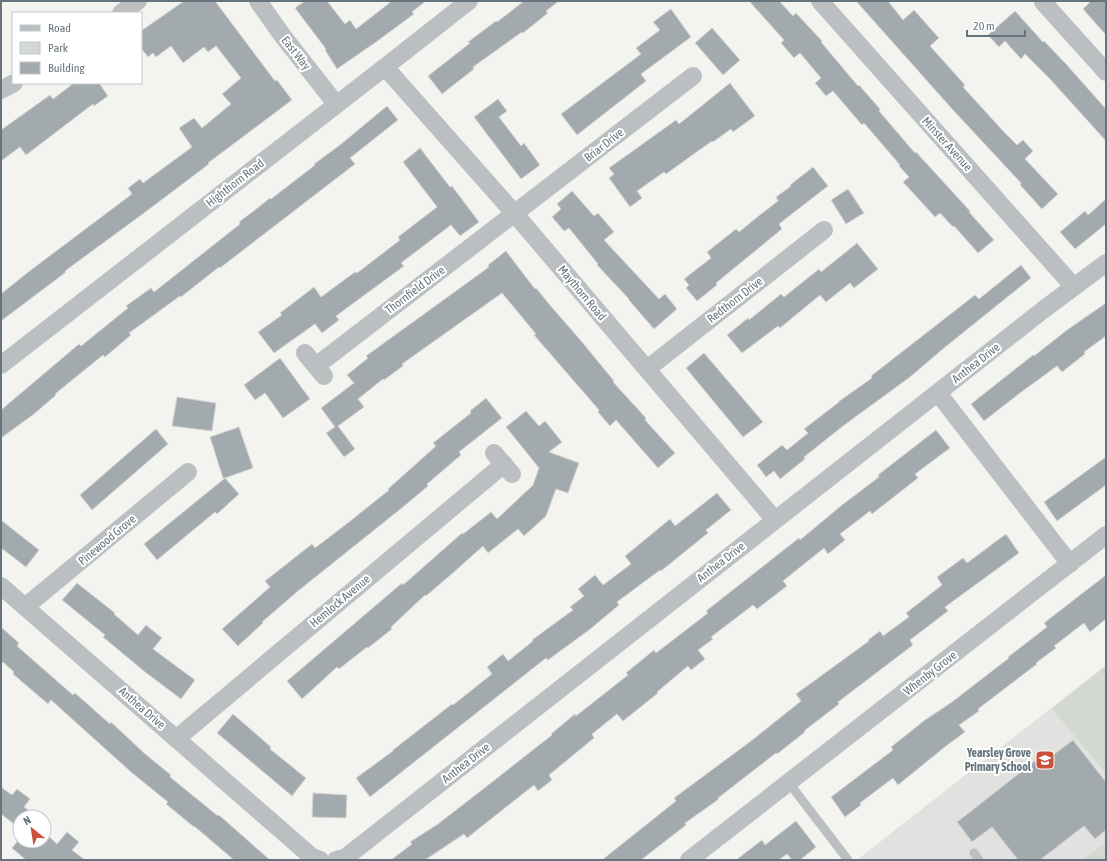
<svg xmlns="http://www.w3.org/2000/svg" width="1107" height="861" viewBox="0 0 1107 861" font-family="'Asap Condensed',sans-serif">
  <rect width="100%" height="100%" fill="#f3f3f0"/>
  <path fill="#e1e2e0" d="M 1106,665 L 1106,860 L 857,860 L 862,856 Z"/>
  <path fill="#d3d8d0" d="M 1106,666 L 1106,773 L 1052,709 Z
    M 1106,843 L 1106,860 L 1084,860 L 1085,858 Z"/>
  <path fill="#a3aaae" stroke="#d5d4d3" d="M 184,1 L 215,1 L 275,81 L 277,80 L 292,100 L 208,163 L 209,164 L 144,213 L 65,271 L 66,272 L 1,321 L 1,294 L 27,273 L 132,194 L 128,188 L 140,179 L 143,183 L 192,147 L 179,128 L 194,118 L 202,128 L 231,104 L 222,94 L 241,78 L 216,46 L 208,52 L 204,47 L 183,63 L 171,46 L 156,57 L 153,53 L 148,57 L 141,48 L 141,31 Z
    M 305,1 L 327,1 L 345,24 L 350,20 L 356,29 L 392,1 L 426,1 L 412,12 L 414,14 L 376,42 L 337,69 L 325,50 L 326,49 L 295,8 Z
    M 524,1 L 559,1 L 546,11 L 548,13 L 523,33 L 522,32 L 473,67 L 474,69 L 442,94 L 428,76 L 470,43 L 468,42 L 496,21 L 497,22 Z
    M 749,1 L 779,1 L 793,16 L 796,13 L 822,41 L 821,42 L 858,86 L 859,85 L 880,109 L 879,111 L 915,153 L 916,152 L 970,211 L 969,212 L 994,240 L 978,253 L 954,226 L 953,227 L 940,213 L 935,217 L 903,182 L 909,177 L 899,166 L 900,165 L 864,123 L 862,125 L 833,91 L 826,96 L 815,83 L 821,78 L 800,53 L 794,58 L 781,43 L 784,40 Z
    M 856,1 L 888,1 L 903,20 L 914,10 L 939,38 L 930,46 L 965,85 L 963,87 L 1004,132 L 1017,145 L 1023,140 L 1033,151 L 1025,159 L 1058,194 L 1042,209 L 1020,185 L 1021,183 L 953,110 Z
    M 1091,1 L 1106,1 L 1106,35 L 1083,9 Z
    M 671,9 L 691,37 L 641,74 L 646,81 L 577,135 L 561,114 L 641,54 L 636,48 L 660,30 L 653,22 Z
    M 1015,11 L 1043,42 L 1044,41 L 1066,64 L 1106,109 L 1106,141 L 1050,79 L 1025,54 L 1021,59 L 1005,41 L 999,47 L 988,35 Z
    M 712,28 L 740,60 L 723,75 L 695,43 Z
    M 74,83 L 99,83 L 108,96 L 94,106 L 93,104 L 26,155 L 20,147 L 1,161 L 1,130 L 50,95 L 53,99 Z
    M 730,83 L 755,116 L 733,132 L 731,129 L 713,142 L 712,141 L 666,174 L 664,172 L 637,191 L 642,198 L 630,207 L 609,178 L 614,174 L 609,168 L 676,120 L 679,124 Z
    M 498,99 L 507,111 L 499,117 L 521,146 L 524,143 L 540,165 L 521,179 L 474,117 Z
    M 387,106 L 398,120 L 350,158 L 355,164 L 220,268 L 219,267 L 181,297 L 180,296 L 129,333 L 131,335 L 105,357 L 103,355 L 55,394 L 56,395 L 34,414 L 1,438 L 1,410 L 79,344 L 81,346 L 128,308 L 126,306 L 151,288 L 154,292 L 240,224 L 239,222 L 255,210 L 270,198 L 271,199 L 315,165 L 314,164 L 340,145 Z
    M 420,148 L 450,187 L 452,186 L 479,222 L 460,236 L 451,225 L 401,263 L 404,266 L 336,316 L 339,320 L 322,333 L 315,324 L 274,353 L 258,332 L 282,315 L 280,313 L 314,287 L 321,297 L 355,272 L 357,273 L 400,240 L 398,237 L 437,207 L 403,162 Z
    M 813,167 L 828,186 L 779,224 L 782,229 L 716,283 L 717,285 L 697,301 L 686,288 L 689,285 L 684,279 L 711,258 L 707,252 L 736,229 L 739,232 L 756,218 L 778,201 L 776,197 L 791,186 L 790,185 Z
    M 848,189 L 864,213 L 846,224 L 831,200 Z
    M 572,191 L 594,216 L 598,213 L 614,232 L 604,240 L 659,299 L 665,294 L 677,309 L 654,329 L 628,299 L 629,299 L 597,265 L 598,264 L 569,228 L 564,231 L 552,217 L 561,209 L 557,204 Z
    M 1106,199 L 1106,224 L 1075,249 L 1060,232 L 1085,211 L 1088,215 Z
    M 857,243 L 878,269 L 854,288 L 850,283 L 826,302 L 820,295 L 780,328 L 778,326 L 742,353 L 727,335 L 748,318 L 749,320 L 781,294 L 784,297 L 819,269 L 821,272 Z
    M 506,251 L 535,289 L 536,288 L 549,304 L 582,342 L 614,381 L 613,382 L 646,418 L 645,420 L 675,453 L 658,468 L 616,420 L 610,426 L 598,412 L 599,410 L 534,335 L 536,334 L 502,293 L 402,364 L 403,366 L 384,380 L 383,379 L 358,399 L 364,407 L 338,426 L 355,449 L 344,457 L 326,433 L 335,427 L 321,408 L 354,383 L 347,375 L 368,358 L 366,356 L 489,267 L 488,265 Z
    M 1021,265 L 1031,278 L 944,348 L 910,377 L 843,426 L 804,457 L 805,459 L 780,479 L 774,471 L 766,477 L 757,465 L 782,445 L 787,450 L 808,433 L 804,429 L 839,402 L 838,402 L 872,378 L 871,376 L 975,295 L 979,299 Z
    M 1106,303 L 1106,336 L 1084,352 L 1085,354 L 1062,372 L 1057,366 L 1020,393 L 984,421 L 971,404 L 1033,355 L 1034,356 L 1067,330 Z
    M 704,353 L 763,422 L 743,437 L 686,368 Z
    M 280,358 L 310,399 L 283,418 L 265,393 L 255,400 L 244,385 Z
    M 177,397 L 216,403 L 212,431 L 172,426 Z
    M 486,398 L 502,418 L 459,452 L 461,455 L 427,484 L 428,486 L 403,507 L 298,591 L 262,622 L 263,623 L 238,646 L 222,629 L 270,587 L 265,581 L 312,544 L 315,548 L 349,522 L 389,490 L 388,489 L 436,446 L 433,443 L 471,413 L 470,411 Z
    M 526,411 L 539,426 L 545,421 L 562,442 L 549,452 L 579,463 L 568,493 L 556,489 L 546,516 L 524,536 L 518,529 L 488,553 L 483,546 L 454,572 L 426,596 L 425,595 L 391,627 L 392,629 L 368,648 L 367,647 L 339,669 L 337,667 L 302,699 L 287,681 L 402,583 L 403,585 L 462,533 L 463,534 L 491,512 L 497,519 L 533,485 L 539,468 L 506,427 Z
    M 239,427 L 253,468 L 225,478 L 239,494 L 217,514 L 215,512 L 157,560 L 144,544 L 225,478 L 223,478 L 210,437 Z
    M 156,429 L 168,444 L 92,510 L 80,495 Z
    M 936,430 L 950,448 L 915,474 L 918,478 L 872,514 L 870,511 L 840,534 L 845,540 L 828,554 L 824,548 L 783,581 L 787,586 L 757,609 L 753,605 L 711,637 L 713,639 L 698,650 L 705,659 L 691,670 L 688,666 L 657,692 L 658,693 L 623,721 L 617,714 L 592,734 L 594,738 L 549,775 L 552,780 L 538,791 L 534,785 L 467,838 L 464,834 L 425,860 L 391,860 L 412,844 L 410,842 L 438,824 L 478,793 L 552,735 L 551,734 L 575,714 L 576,716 L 628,675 L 626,673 L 654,650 L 656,653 L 708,613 L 706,611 L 799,538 L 800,540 L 842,505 L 879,477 L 878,475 Z
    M 1106,457 L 1106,485 L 1057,521 L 1044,502 Z
    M 717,493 L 731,510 L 706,530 L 708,533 L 661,571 L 660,570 L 617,602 L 619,605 L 589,630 L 548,660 L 546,658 L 370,797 L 356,778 L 393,751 L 393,750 L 452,704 L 453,705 L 492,674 L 487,667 L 503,654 L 508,661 L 533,641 L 532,640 L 573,610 L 570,607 L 584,596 L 578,589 L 595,575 L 603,585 L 631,564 L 625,556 L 670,519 L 675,526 Z
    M 1,520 L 39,550 L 26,567 L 1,548 Z
    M 1006,534 L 1019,553 L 945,607 L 948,611 L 910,640 L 913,645 L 838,702 L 839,704 L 804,731 L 805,732 L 777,754 L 776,753 L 718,798 L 719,799 L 685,823 L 686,825 L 641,860 L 602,860 L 676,801 L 674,798 L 751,741 L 801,701 L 796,694 L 869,641 L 868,640 L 880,631 L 883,636 L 909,617 L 906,613 L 942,585 L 937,577 L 963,558 L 967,563 Z
    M 1106,575 L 1106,619 L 1090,632 L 1084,623 L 1054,646 L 1056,648 L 1036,663 L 1037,664 L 978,709 L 979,711 L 959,725 L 965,732 L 946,746 L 898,785 L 893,778 L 860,803 L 861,805 L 845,817 L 831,797 L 893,750 L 891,747 L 925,720 L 952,702 L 1009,658 L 1008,657 L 1047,627 L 1044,623 Z
    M 77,583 L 115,613 L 114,614 L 138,635 L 146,625 L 162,638 L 153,649 L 195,680 L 181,699 L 145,672 L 103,637 L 105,635 L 62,600 Z
    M 1,627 L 19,643 L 17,646 L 73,695 L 75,693 L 110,724 L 111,722 L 144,753 L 171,775 L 170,777 L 218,816 L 219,815 L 270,860 L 234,860 L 194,826 L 194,827 L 166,804 L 168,802 L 131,772 L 51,700 L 48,704 L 13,674 L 14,672 L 3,662 L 1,664 Z
    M 233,714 L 271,747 L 270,749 L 306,778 L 292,796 L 217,733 Z
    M 1073,740 L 1106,782 L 1106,830 L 1095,839 L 1084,826 L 1040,860 L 1018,860 L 992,827 L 972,842 L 957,822 L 1045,753 L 1049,758 Z
    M 1,787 L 12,795 L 17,789 L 30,799 L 24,807 L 30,811 L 26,817 L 20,817 L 20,825 L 18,827 L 1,814 Z
    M 313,793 L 347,795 L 346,818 L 312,817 Z
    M 796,821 L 816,847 L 800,860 L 792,860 L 787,854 L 779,860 L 736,860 L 762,840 L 765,845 Z
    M 44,832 L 57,844 L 67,832 L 79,842 L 72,850 L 85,860 L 26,860 L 12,848 L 20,838 L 20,841 L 44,841 Z"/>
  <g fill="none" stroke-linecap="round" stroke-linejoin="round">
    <path stroke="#bbbfc1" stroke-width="9" d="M 789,783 L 848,860
      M 974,853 L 979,860"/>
    <path stroke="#bbbfc1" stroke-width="18" d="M 258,1 L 282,35 L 336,104
      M 820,1 L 1074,287
      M 1043,2 L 1106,72
      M 121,13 L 138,1
      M 385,67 L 515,214 L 775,520
      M 1,90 L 14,83
      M 305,353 L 324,376
      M 1,365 L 385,67 L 469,1
      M 316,366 L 693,76
      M 647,369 L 824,230
      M 938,393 L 1070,564
      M 494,453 L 512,474
      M 1,586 L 312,857 L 320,860
      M 25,607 L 188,472
      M 176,739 L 504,464
      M 336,860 L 346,857 L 1043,310 L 1106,263
      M 689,860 L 1106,535"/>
  </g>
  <defs>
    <symbol id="school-square" viewBox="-11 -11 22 22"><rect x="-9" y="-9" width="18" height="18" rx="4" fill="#ca5039" stroke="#fff"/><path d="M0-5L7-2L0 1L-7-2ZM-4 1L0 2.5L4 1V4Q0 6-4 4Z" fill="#fff"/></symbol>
  </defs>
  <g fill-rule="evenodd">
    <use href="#school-square" x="1034" y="749" width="22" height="22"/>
  </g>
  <g text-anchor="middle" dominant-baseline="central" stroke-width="4" stroke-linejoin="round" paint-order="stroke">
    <g font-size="12" fill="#66757d" stroke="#fff">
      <text transform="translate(296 53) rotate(52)">East Way</text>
      <text transform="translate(947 144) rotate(48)">Minster Avenue</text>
      <text transform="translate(604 145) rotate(-38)">Briar Drive</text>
      <text transform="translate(235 183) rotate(-38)">Highthorn Road</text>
      <text transform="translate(415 290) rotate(-37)">Thornfield Drive</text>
      <text transform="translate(582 293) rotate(50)">Maythorn Road</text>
      <text transform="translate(735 300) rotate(-38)">Redthorn Drive</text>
      <text transform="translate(976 363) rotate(-38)">Anthea Drive</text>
      <text transform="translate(107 540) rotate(-40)">Pinewood Grove</text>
      <text transform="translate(721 562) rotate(-38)">Anthea Drive</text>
      <text transform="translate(340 601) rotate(-40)">Hemlock Avenue</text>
      <text transform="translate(930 673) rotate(-38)">Whenby Grove</text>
      <text transform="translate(142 708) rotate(41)">Anthea Drive</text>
      <text transform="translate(466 763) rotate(-38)">Anthea Drive</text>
    </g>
    <g font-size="12" font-weight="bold" fill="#66757d" stroke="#fff" text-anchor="end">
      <text x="1031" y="753">Yearsley Grove<tspan x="1031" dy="14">Primary School</tspan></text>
    </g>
  </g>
  <rect width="1107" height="861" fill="none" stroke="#66757d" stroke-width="4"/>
  <rect x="12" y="12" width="130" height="72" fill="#ffffff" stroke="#c2c8cb"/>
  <rect x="20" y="25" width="20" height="6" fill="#bbbfc1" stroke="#c2c8cb"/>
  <text x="48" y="32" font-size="12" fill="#66757d">Road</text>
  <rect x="20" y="42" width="20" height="12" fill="#d3d8d0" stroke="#c2c8cb"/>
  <text x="48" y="52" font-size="12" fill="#66757d">Park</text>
  <rect x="20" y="62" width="20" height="12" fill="#a3aaae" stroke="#c2c8cb"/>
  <text x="48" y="72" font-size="12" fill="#66757d">Building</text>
  <g transform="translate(32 829) rotate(330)"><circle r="19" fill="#ffffff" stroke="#c2c8cb"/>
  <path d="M0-3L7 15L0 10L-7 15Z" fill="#ca5039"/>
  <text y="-6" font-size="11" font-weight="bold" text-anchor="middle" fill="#66757d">N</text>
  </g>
  <path d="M967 30v6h58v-6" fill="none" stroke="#66757d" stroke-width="2"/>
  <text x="973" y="30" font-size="12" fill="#66757d" stroke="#ffffff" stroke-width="3" paint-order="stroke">20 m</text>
</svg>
